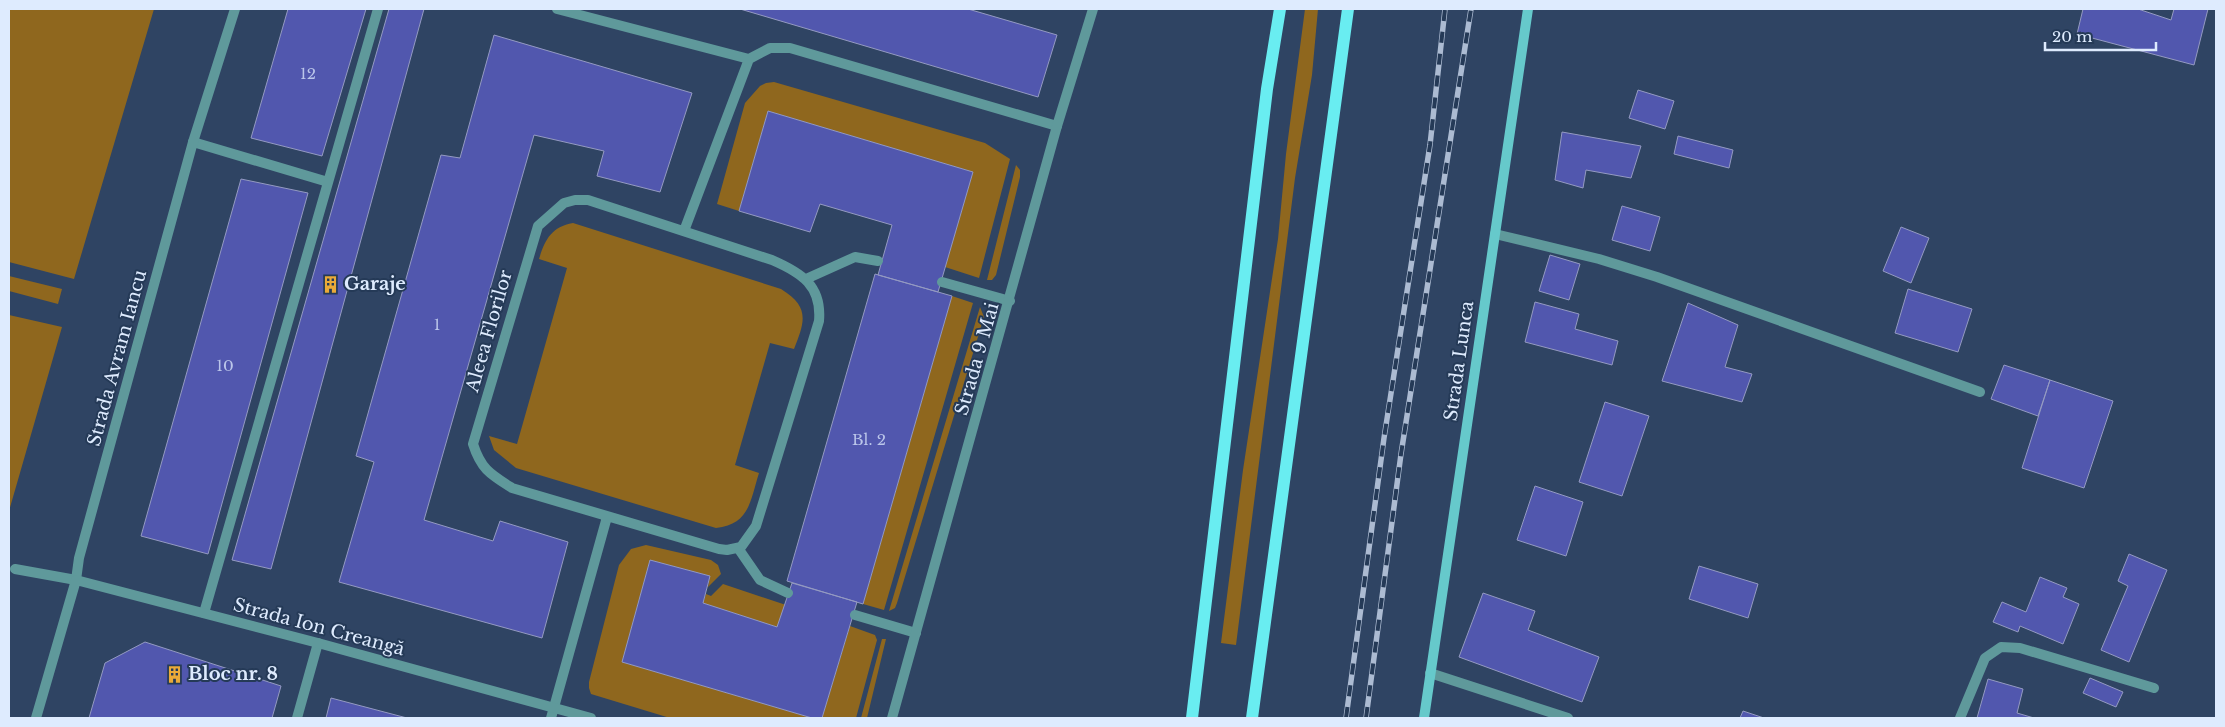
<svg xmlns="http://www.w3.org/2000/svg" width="2225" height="727" viewBox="0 0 2225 727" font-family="'Libre Baskerville',serif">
  <rect width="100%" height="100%" fill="#2f4463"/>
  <path fill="#8f671e" d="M 9,9 L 154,9 L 74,279 L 9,262 Z
    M 1305,9 L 1318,9 L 1312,75 L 1295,178 L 1236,645 L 1221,643 L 1243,470 L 1278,239 L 1286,154 Z
    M 774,82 L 985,143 L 1010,159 L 979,278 L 945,267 L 973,172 L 768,111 L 739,211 L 717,204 L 745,103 L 760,86 L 766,83 Z
    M 1016,165 L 1020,170 L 1020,177 L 996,275 L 992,280 L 987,280 Z
    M 573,223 L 781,289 C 810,307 805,321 794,349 L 770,343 L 735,465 L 759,473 C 750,501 750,524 716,528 L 516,468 L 494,450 L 489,436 L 517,444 L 567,268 L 539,259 C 545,240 551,227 573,223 Z
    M 9,276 L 62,289 L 58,304 L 9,291 Z
    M 952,296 L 973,303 L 884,610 L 863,604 Z
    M 980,307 L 984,317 L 897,603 L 895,608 L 889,611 Z
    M 9,315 L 62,327 L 9,511 Z
    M 646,545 L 711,560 L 718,565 L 721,574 L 708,587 L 710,576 L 650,560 L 622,662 L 812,718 L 670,718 L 591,694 L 589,688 L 589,682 L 619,565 L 631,549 Z
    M 723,584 L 786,605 L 779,626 L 777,627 L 703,603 L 706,594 L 711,596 Z
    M 850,626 L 875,635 L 877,640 L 856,718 L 822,718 Z
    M 882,639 L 886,639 L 867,718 L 861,718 Z"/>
  <path fill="#5157ae" stroke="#949ac2" d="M 288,9 L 366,9 L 322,156 L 251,138 Z
    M 389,9 L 424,9 L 271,569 L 232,560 Z
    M 740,9 L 968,9 L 1057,35 L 1038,97 Z
    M 2083,9 L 2138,9 L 2171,20 L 2174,9 L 2208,9 L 2194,65 L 2077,34 Z
    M 494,35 L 692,93 L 660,192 L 597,176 L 604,151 L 534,135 L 424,520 L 493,541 L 500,521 L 568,542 L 542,638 L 339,582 L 374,462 L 356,456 L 441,155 L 460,158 Z
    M 1638,90 L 1674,101 L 1665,129 L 1629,118 Z
    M 768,111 L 973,172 L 938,292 L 878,275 L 892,225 L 820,204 L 810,232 L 739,211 Z
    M 1562,132 L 1641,146 L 1631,178 L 1586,170 L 1583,188 L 1555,180 Z
    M 1678,136 L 1733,150 L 1729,168 L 1674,154 Z
    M 241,179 L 308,193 L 208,554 L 141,536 Z
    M 1622,206 L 1660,217 L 1650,251 L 1612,240 Z
    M 1901,227 L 1929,238 L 1911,283 L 1883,271 Z
    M 1550,255 L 1580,264 L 1569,300 L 1539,291 Z
    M 875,274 L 952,296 L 863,604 L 787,581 Z
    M 1908,289 L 1972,309 L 1958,352 L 1895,333 Z
    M 1535,302 L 1579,314 L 1575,329 L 1618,341 L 1612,365 L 1525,342 Z
    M 1688,303 L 1738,325 L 1725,367 L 1752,374 L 1742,402 L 1662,381 Z
    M 2004,365 L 2050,380 L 2038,416 L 1991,399 Z
    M 2050,380 L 2113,401 L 2084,488 L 2022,468 Z
    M 1605,402 L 1649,416 L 1622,496 L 1579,482 Z
    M 1535,486 L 1583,502 L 1566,556 L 1517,540 Z
    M 2129,554 L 2167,570 L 2129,662 L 2101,650 L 2128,586 L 2118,581 Z
    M 650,560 L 710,576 L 703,603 L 777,627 L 792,583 L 857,602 L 822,718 L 812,718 L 622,662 Z
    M 1699,566 L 1758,584 L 1748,618 L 1689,599 Z
    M 2040,577 L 2067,588 L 2063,597 L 2079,604 L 2063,644 L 2020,626 L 2018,632 L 1993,622 L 2002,602 L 2026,612 Z
    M 1483,593 L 1535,611 L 1528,630 L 1599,657 L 1582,702 L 1459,657 Z
    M 145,642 L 281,686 L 272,718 L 89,718 L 105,663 Z
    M 2090,678 L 2123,692 L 2116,707 L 2083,693 Z
    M 1988,679 L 2023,689 L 2017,713 L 2034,718 L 1977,718 Z
    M 331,698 L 407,718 L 326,718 Z
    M 1743,711 L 1764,718 L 1740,718 Z"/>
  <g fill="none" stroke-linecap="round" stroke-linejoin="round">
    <path stroke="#5f999b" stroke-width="10" d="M 557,9 L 749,59 L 770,48 L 790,48 L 1057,126
      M 193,142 L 328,182
      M 575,200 L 588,200 L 772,260 C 802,273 822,286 819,321 L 756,526 L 741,547 L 727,550 L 719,549 L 512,488 C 490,474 481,469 473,444 L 538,226 L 564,203 Z
      M 684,231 L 749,59
      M 806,279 L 855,257 L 878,261
      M 942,282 L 1010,301
      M 738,548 L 760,580 L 788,593
      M 204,613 L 378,9
      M 855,615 L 916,633
      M 551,718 L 607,517"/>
    <path stroke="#5f999b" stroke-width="10" d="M 15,569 L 76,580"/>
    <path stroke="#5f999b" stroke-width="10" d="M 1495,234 L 1599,259 L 1657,277 L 1980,392
      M 76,580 L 79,558 L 193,142 L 235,9
      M 1430,673 L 1568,718
      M 297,718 L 318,643
      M 892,718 L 1057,126 L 1093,9
      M 1960,718 L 1985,658 L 2001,647 L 2020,648 L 2154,688"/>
    <path stroke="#5f999b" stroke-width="10" d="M 36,718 L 76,580 L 318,643 L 591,718"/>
    <path stroke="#66c9cb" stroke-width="10" d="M 1424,718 L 1528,9"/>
    <path stroke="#69edf1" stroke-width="12" d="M 1192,718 L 1267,89 L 1280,9
      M 1252,718 L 1348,9"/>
    <defs>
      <path id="rail" d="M 1346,718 L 1384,438 L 1430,145 L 1445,9
        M 1366,718 L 1401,454 L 1471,9"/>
    </defs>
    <use href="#rail" stroke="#acbbd2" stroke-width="5.5"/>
    <use href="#rail" stroke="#253a57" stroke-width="4" stroke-dasharray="11" stroke-linecap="butt"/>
  </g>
  <defs>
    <symbol id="building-bare" viewBox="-9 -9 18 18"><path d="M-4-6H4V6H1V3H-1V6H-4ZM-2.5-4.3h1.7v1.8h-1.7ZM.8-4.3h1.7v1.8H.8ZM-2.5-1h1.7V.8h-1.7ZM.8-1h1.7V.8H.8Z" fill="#eaaa38" stroke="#253a57" stroke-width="2.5" paint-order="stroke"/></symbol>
  </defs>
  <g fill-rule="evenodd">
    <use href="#building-bare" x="318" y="272" width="25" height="25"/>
    <use href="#building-bare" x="162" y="662" width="25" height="25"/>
  </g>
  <g text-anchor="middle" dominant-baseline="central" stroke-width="4" stroke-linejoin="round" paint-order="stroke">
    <g font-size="15" fill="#bbc6ea">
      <text x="308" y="73">12</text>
      <text x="437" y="324">1</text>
      <text x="225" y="365">10</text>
      <text x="869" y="439">Bl. 2</text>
    </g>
    <g font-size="18" font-weight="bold" fill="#deebfe" stroke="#253a57" text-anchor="start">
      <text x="344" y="284">Garaje</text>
      <text x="188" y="674">Bloc nr. 8</text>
    </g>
    <g font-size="18" fill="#deebfe" stroke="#253a57">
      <text transform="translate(489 331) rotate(-74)">Aleea Florilor</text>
      <text transform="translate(117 358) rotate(-75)">Strada Avram Iancu</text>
      <text transform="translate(977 359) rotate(-74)">Strada 9 Mai</text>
      <text transform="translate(1459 361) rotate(-82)">Strada Lunca</text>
      <text transform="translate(319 627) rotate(15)">Strada Ion Creangă</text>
    </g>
  </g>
  <rect width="2225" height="727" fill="none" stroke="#deebfe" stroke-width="20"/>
  <path d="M2045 42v8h111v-8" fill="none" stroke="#deebfe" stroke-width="2.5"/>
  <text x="2052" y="42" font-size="15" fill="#deebfe" stroke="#253a57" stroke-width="4" paint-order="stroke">20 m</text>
</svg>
